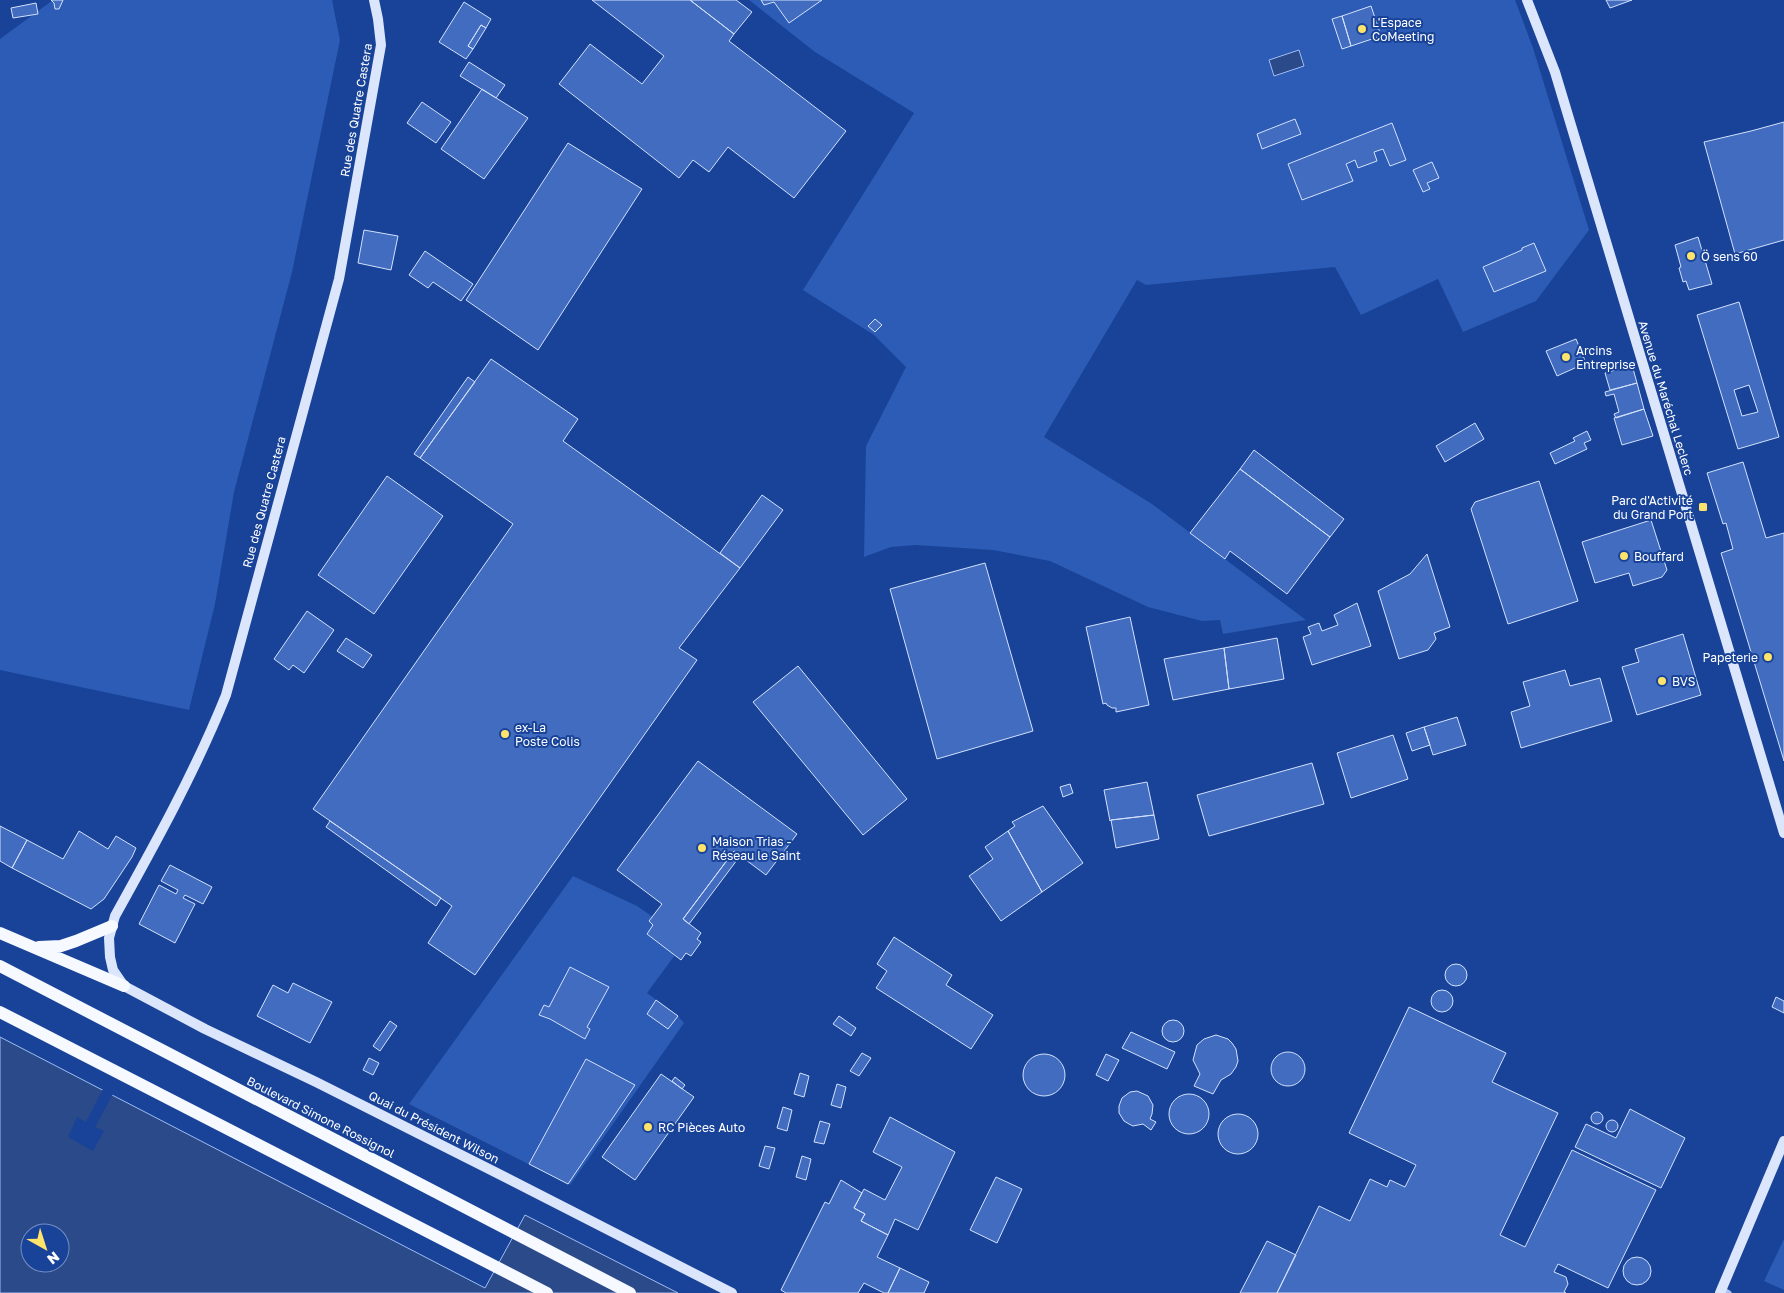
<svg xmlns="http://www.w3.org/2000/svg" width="1784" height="1293" viewBox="0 0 1784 1293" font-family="'Golos Text',sans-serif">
  <rect width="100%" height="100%" fill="#184398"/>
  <path fill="#2c5cb6" d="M 53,0 L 332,0 L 340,40 L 292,272 L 234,492 L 215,604 L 189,710 L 0,670 L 0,39 Z
    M 749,0 L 1515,0 L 1533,48 L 1589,230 L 1536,301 L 1463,332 L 1438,279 L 1361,315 L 1335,267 L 1146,285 L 1137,280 L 1044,437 L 1152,504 L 1306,620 L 1223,634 L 1220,620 L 1202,621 L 1148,607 L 1050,561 L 993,550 L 916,545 L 891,547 L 864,557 L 866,446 L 906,367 L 874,335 L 803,290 L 914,113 L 815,52 Z
    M 573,876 L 637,906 L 653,917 L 649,921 L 653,925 L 647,934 L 675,955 L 647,993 L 678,1016 L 684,1023 L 570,1185 L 409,1104 Z
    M 1784,1239 L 1784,1290 L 1764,1281 Z"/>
  <path fill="#2b4a8a" stroke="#9fbdf3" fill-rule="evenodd" d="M 1299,50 L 1304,66 L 1274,76 L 1269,60 Z
    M 0,1037 L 485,1288 L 525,1215 L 678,1293 L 0,1293 ZM 30,1233 L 60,1233 L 60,1263 L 30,1263 Z"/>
  <path fill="#184398" d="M 103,1089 L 113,1094 L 95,1127 L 104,1131 L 93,1151 L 68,1137 L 77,1117 L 86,1122 Z"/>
  <path fill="#416cbf" stroke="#d3e1fc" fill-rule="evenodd" d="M 51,0 L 63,0 L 59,9 L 55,9 L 54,3 Z
    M 592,0 L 690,0 L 734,34 L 729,41 L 846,131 L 794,198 L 728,147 L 709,172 L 693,160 L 679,178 L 559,84 L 590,44 L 642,84 L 664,56 Z
    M 690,0 L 736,0 L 752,12 L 734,34 Z
    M 761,0 L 822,0 L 789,23 L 774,2 L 764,5 Z
    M 1606,0 L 1632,0 L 1610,8 Z
    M 464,2 L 491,19 L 486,28 L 481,25 L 468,46 L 473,49 L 466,59 L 439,42 Z
    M 36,3 L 38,14 L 13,18 L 11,8 Z
    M 1371,6 L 1381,36 L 1351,46 L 1342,16 Z
    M 1342,16 L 1351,46 L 1342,49 L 1332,19 Z
    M 481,25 L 486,28 L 473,49 L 468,46 Z
    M 469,62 L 505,85 L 496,98 L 460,76 Z
    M 482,89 L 528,118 L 484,179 L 441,149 Z
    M 422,102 L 451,122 L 436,143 L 407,123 Z
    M 1295,119 L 1301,134 L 1262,149 L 1257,134 Z
    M 1784,122 L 1784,240 L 1735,254 L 1704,142 L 1751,131 Z
    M 1392,123 L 1406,160 L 1390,166 L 1383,149 L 1374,152 L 1377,161 L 1358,168 L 1355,160 L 1346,164 L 1353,181 L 1302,200 L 1288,164 Z
    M 568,143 L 642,189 L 538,350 L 466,300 Z
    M 1432,162 L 1439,178 L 1427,183 L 1430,189 L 1423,192 L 1413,170 Z
    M 364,230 L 398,236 L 391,270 L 358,263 Z
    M 1698,237 L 1712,284 L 1689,290 L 1686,281 L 1683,282 L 1679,268 L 1681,267 L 1675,245 Z
    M 1534,243 L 1546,271 L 1494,292 L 1483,267 L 1522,250 L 1522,248 Z
    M 425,251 L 473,284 L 461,301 L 433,282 L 428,288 L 409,275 Z
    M 1739,302 L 1779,437 L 1738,449 L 1697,315 ZM 1749,385 L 1758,412 L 1742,416 L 1734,390 Z
    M 875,319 L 882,325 L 875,332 L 868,326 Z
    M 1576,339 L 1586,363 L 1557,376 L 1546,351 Z
    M 491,359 L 578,419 L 563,441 L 740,568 L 679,648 L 697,660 L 475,975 L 428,943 L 452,906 L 313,809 L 513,524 L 420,458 Z
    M 1632,365 L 1637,383 L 1610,390 L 1605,373 Z
    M 468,377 L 475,382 L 420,458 L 414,454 Z
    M 1637,383 L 1644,409 L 1616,418 L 1614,414 L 1619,412 L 1614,394 L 1606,396 L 1605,392 Z
    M 1644,409 L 1653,436 L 1622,445 L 1614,418 Z
    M 1475,423 L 1484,439 L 1445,462 L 1436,446 Z
    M 1587,431 L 1591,440 L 1584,443 L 1587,449 L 1555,464 L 1550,453 L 1575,441 L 1573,438 Z
    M 1254,450 L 1344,519 L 1330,537 L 1240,469 Z
    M 1743,462 L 1766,538 L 1784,533 L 1784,761 L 1721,553 L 1733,549 L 1726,523 L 1723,524 L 1707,473 Z
    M 1240,469 L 1330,537 L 1287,594 L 1230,551 L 1225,559 L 1190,533 Z
    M 387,476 L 443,516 L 374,614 L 318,575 Z
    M 1539,481 L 1578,601 L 1508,624 L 1471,509 L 1475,502 Z
    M 762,495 L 783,510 L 740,568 L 720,553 Z
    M 1651,520 L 1667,570 L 1662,577 L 1633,586 L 1629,573 L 1595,583 L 1582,542 Z
    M 1427,554 L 1450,627 L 1434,633 L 1436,639 L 1428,650 L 1399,659 L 1378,591 L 1410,574 Z
    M 985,563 L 1033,731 L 937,759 L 890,589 Z
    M 1357,603 L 1371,646 L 1312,665 L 1303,637 L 1311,634 L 1308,627 L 1319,623 L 1322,631 L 1338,625 L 1334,615 Z
    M 307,611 L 334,630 L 304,673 L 293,665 L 289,670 L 274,659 Z
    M 1130,617 L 1149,705 L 1116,712 L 1116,708 L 1112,708 L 1107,705 L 1106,703 L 1103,704 L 1086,627 Z
    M 1683,634 L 1701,695 L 1637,715 L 1622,667 L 1639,662 L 1635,649 Z
    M 346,638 L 372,655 L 363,668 L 337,651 Z
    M 1277,638 L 1284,679 L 1229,689 L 1224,648 Z
    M 1224,648 L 1229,689 L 1173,700 L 1164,659 Z
    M 798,666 L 907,799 L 863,835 L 753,702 Z
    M 1565,670 L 1570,686 L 1600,678 L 1612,721 L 1521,748 L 1511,712 L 1530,706 L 1523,682 Z
    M 1457,717 L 1466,745 L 1433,755 L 1424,727 Z
    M 1424,727 L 1430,745 L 1412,751 L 1406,733 Z
    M 1393,735 L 1408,779 L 1351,798 L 1337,753 Z
    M 698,761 L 797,834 L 766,875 L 734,851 L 683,919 L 701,933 L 697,939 L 701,942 L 691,956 L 686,953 L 681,960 L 647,934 L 653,925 L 649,921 L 662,904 L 617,870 Z
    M 1312,763 L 1324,804 L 1209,836 L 1197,795 Z
    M 1147,782 L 1154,815 L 1111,820 L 1110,821 L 1104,790 Z
    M 1070,784 L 1073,793 L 1063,797 L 1060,787 Z
    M 1043,806 L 1083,863 L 1042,892 L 1008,831 L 1015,826 L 1012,822 Z
    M 1154,815 L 1159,839 L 1116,848 L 1111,820 Z
    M 330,821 L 441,898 L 436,906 L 326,827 Z
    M 0,826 L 27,840 L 12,868 L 0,861 Z
    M 79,831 L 108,849 L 116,836 L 136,848 L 132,857 L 104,899 L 91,909 L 12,868 L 27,840 L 63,859 Z
    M 1008,831 L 1042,892 L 1001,921 L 969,876 L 993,859 L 985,847 Z
    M 734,851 L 740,856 L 689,924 L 683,919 Z
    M 170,865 L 212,887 L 203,904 L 185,895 L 183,898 L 195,904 L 175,943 L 139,924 L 159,885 L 176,894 L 178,890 L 161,881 Z
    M 894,937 L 952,975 L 946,985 L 993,1015 L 971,1049 L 876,988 L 887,971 L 877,964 Z
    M1445 975a11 11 0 1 1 22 0a11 11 0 1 1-22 0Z
    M 570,967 L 609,987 L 587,1027 L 590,1029 L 585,1039 L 550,1019 L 539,1015 L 544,1005 L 549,1007 Z
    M 293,983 L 332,1002 L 310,1043 L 257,1016 L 273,985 L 288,993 Z
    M1431 1001a11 11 0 1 1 22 0a11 11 0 1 1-22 0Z
    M 1776,997 L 1784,1001 L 1784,1013 L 1772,1007 Z
    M 656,1000 L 678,1016 L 668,1029 L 647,1014 Z
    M 1409,1007 L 1506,1053 L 1492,1082 L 1558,1113 L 1500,1235 L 1525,1247 L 1572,1150 L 1656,1190 L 1608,1288 L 1558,1264 L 1554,1272 L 1566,1277 L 1568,1284 L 1564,1292 L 1566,1293 L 1277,1293 L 1319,1206 L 1350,1221 L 1370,1179 L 1387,1187 L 1390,1180 L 1405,1187 L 1416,1165 L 1349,1133 Z
    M 839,1016 L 856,1028 L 851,1036 L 833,1024 Z
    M1162 1031a11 11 0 1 1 22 0a11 11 0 1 1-22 0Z
    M 390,1021 L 397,1026 L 380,1051 L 373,1046 Z
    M 1131,1032 L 1175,1052 L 1167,1069 L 1122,1048 Z
    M 1216,1035 L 1228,1039 L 1232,1043 L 1236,1049 L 1238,1061 L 1236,1067 L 1231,1074 L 1221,1080 L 1213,1094 L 1194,1086 L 1200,1074 L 1193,1060 L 1197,1045 L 1204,1039 Z
    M1271 1069a17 17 0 1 1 34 0a17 17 0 1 1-34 0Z
    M 862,1053 L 871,1058 L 859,1076 L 850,1071 Z
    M 1106,1054 L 1119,1060 L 1108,1081 L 1096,1075 Z
    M1023 1075a21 21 0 1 1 42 0a21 21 0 1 1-42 0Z
    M 369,1058 L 379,1063 L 373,1075 L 363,1070 Z
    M 586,1059 L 635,1085 L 568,1184 L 529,1164 Z
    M 800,1073 L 809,1076 L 804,1097 L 794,1094 Z
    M 661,1074 L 694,1097 L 635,1180 L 602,1157 Z
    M 675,1077 L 685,1085 L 682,1089 L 672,1081 Z
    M 837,1084 L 846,1087 L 841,1108 L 831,1105 Z
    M 1137,1091 L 1148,1096 L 1153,1105 L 1152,1114 L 1150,1119 L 1156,1122 L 1151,1130 L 1143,1124 L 1133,1126 L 1129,1124 L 1124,1121 L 1119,1113 L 1119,1106 L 1122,1098 L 1130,1092 Z
    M1169 1114a20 20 0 1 1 40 0a20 20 0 1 1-40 0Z
    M 783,1107 L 792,1110 L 787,1131 L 777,1128 Z
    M 1630,1109 L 1685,1138 L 1661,1188 L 1575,1147 L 1586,1124 L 1616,1138 Z
    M1591 1118a6 6 0 1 1 12 0a6 6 0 1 1-12 0Z
    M1218 1134a20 20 0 1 1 40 0a20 20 0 1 1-40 0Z
    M 890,1117 L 955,1152 L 918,1230 L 895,1219 L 888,1235 L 861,1221 L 865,1214 L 854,1208 L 864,1189 L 885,1200 L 902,1167 L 873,1152 Z
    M1606 1126a6 6 0 1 1 12 0a6 6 0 1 1-12 0Z
    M 820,1121 L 830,1124 L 824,1144 L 814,1142 Z
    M 765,1146 L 775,1148 L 769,1169 L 759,1166 Z
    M 802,1156 L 811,1159 L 806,1180 L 796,1177 Z
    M 996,1177 L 1022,1189 L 997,1243 L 970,1230 Z
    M 841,1180 L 862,1193 L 854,1208 L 865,1214 L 861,1221 L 888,1235 L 877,1257 L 900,1268 L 888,1293 L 884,1293 L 864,1283 L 858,1293 L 786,1293 L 781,1290 L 825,1202 L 829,1204 Z
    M 1267,1241 L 1296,1255 L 1277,1293 L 1240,1293 Z
    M1623 1271a14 14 0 1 1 28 0a14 14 0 1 1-28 0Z
    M 900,1268 L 929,1282 L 924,1293 L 888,1293 Z"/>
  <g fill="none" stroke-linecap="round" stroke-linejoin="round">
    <path stroke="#acc4f1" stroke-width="5" d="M 1722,1289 L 1729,1293"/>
    <path stroke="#dbe5fc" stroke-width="10" d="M 374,0 L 378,19 L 381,45 L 339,279 L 226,695 C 195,772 155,844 115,916 L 109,938 L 110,957 L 113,970 L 124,986 L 205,1029 L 316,1082 L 489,1169 L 732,1293
      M 1527,0 L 1555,72 L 1784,833
      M 1720,1293 L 1784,1141"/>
    <path stroke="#f6f9ff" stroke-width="12" d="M 0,933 L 124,986
      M 39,947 L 61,946 L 76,941 L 112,926
      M 0,966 L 630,1293
      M 0,1012 L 547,1293"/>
  </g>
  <g fill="#ffe46c" stroke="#184398" stroke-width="2">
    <circle cx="1362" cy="29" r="5"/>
    <circle cx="1691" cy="256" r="5"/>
    <circle cx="1566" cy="357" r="5"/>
    <rect x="1698" y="502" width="10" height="10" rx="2.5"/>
    <circle cx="1624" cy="556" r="5"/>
    <circle cx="1768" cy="657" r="5"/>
    <circle cx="1662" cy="681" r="5"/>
    <circle cx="505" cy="734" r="5"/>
    <circle cx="702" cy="848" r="5"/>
    <circle cx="648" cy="1127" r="5"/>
  </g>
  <g text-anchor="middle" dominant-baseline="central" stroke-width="4" stroke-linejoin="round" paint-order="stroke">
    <g font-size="12" fill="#fff" stroke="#184398" text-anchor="start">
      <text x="1372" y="22">L'Espace<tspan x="1372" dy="14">CoMeeting</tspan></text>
      <text x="1701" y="256">Ö sens 60</text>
      <text x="1576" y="350">Arcins<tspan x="1576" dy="14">Entreprise</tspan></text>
      <text x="1693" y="500" text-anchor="end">Parc d'Activité<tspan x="1693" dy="14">du Grand Port</tspan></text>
      <text x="1634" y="556">Bouffard</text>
      <text x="1758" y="657" text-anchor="end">Papeterie</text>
      <text x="1672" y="681">BVS</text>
      <text x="515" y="727">ex-La<tspan x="515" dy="14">Poste Colis</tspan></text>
      <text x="712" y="841">Maison Trias -<tspan x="712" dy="14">Réseau le Saint</tspan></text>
      <text x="658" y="1127">RC Pièces Auto</text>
    </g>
    <g font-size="12" fill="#fff" stroke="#184398">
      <text transform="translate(356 110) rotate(-80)">Rue des Quatre Castera</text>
      <text transform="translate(1666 398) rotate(73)">Avenue du Maréchal Leclerc</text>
      <text transform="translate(264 502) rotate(-75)">Rue des Quatre Castera</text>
      <text transform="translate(321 1117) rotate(27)">Boulevard Simone Rossignol</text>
      <text transform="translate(434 1127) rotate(27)">Quai du Président Wilson</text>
    </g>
  </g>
  <g transform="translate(45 1248) rotate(141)"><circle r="24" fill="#184398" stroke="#748ec1"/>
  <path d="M0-4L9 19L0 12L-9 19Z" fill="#ffe46c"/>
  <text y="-8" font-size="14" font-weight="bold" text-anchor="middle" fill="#ffffff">N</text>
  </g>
</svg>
